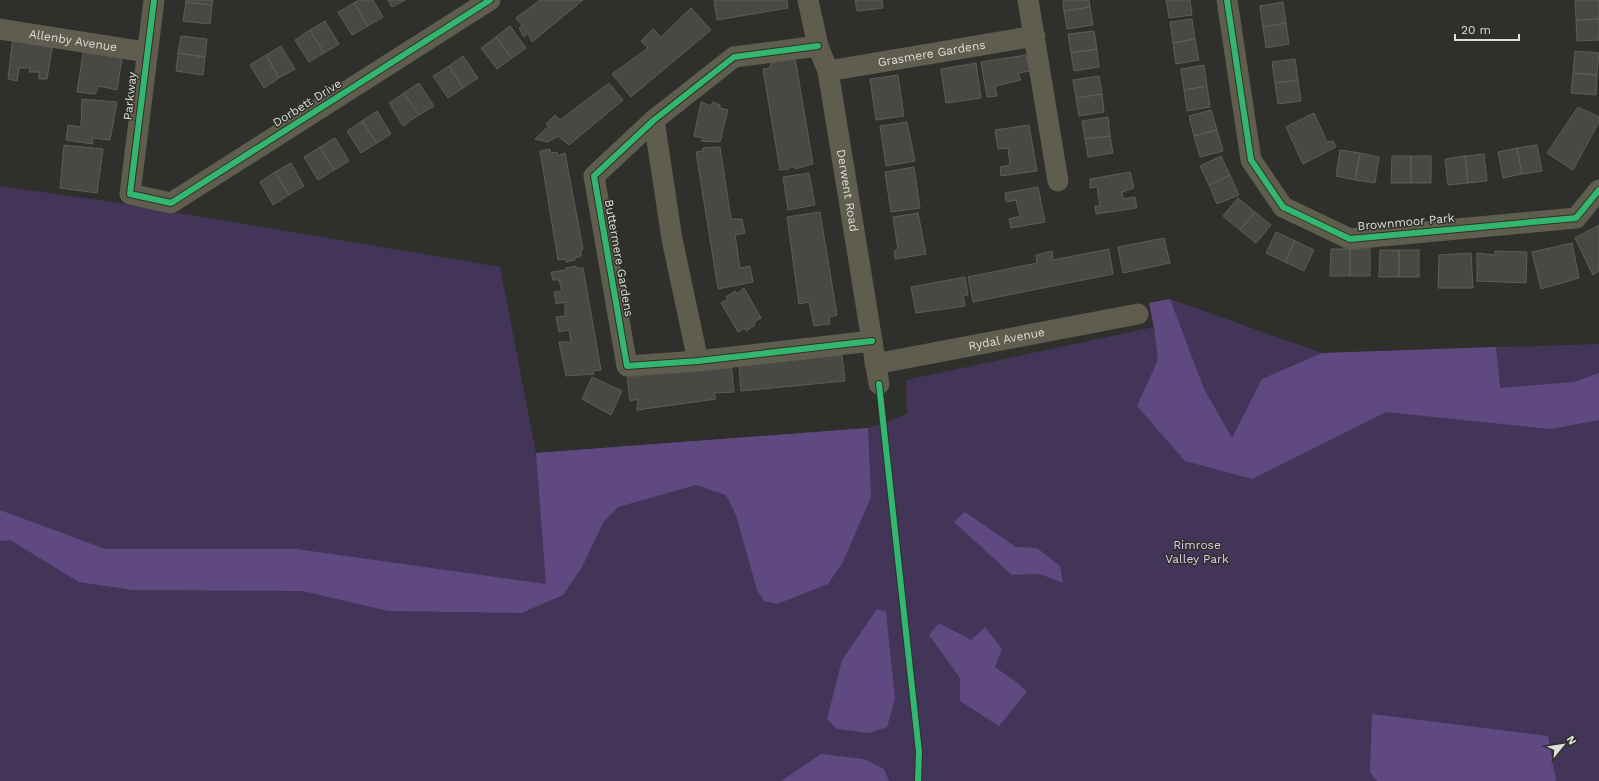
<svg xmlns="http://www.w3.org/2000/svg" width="1599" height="781" viewBox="0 0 1599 781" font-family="'Work Sans',sans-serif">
  <rect width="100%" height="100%" fill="#2f2f2c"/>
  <path fill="#433558" d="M 0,186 L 113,202 L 500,267 L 536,453 L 868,428 L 907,414 L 906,380 L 1154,327 L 1149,303 L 1170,299 L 1322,353 L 1599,344 L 1599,781 L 0,781 Z"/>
  <path fill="#5f4980" d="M 1170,299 L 1204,389 L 1232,438 L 1262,379 L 1322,353 L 1496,347 L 1500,388 L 1574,382 L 1599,373 L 1599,420 L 1551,429 L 1386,412 L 1252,479 L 1185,461 L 1137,406 L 1158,360 L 1154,327 L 1149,303 Z
    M 868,428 L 871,497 L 843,562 L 828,584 L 777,604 L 764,601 L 757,590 L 736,515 L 726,495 L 696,485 L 618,507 L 603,523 L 582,567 L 563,595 L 521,613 L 388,611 L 303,591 L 132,590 L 79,582 L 10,540 L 0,541 L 0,510 L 105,549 L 296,549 L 546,584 L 536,453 Z
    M 965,512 L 1016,547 L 1037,548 L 1060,566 L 1063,583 L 1040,574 L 1012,575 L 954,522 Z
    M 877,609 L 886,612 L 895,699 L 887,727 L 870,733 L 837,729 L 827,719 L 842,660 Z
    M 939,623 L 971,640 L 985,627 L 1002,649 L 995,667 L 1015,681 L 1027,692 L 999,726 L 960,701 L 960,678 L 929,635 Z
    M 1372,714 L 1548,736 L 1556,781 L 1377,781 L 1370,772 Z
    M 821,754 L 864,759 L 884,769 L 889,781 L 781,781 Z"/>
  <path fill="#484845" stroke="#5c5c5a" d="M 186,0 L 213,0 L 212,5 L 186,2 Z
    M 359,0 L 373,0 L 383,17 L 368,26 L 354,3 Z
    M 388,0 L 405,0 L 392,7 Z
    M 540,0 L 583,0 L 532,42 L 528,33 L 524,37 L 519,28 L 522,25 L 516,18 Z
    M 714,0 L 787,0 L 788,8 L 717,20 Z
    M 855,0 L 882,0 L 883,8 L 857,11 Z
    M 1063,0 L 1089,0 L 1090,7 L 1064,11 Z
    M 1166,0 L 1190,0 L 1192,15 L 1169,18 Z
    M 1575,0 L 1599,0 L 1599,19 L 1576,20 Z
    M 186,2 L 212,5 L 210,24 L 183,21 Z
    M 1283,2 L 1286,23 L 1263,27 L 1260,6 Z
    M 354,3 L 368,26 L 352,35 L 338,12 Z
    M 1090,7 L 1093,25 L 1067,29 L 1064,11 Z
    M 691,8 L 711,30 L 631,97 L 612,74 L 648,48 L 641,41 L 653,29 L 661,37 Z
    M 1192,19 L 1195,39 L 1173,43 L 1170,22 Z
    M 1599,19 L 1599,40 L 1577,41 L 1576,20 Z
    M 325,21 L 339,44 L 324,53 L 310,30 Z
    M 1286,23 L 1289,44 L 1266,48 L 1263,27 Z
    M 510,26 L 526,48 L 512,58 L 496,37 Z
    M 310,30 L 324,53 L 309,62 L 295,40 Z
    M 1094,31 L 1097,49 L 1071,53 L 1068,34 Z
    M 13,36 L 53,43 L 47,79 L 39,79 L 39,72 L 29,72 L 30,68 L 19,68 L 17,81 L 8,79 Z
    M 181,36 L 207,39 L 205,57 L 178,53 Z
    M 496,37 L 512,58 L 497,69 L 481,48 Z
    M 1195,39 L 1199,60 L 1176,64 L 1173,43 Z
    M 281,46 L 295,69 L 279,78 L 266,55 Z
    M 84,47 L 123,52 L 117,90 L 99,86 L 95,94 L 77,92 Z
    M 1097,49 L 1099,67 L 1074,71 L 1071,53 Z
    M 1575,51 L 1599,53 L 1597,75 L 1573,73 Z
    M 178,53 L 205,57 L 203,75 L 176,71 Z
    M 266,55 L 279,78 L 264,88 L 250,65 Z
    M 1026,55 L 1030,71 L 1018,73 L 1021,80 L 995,86 L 997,96 L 987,97 L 981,62 Z
    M 463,56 L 478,78 L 463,88 L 449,66 Z
    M 795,58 L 813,164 L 795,169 L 795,167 L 789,167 L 789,169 L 780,170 L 763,69 L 770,68 L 771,62 Z
    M 1295,59 L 1298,80 L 1275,83 L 1272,62 Z
    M 976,63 L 981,98 L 946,103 L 941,69 Z
    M 1204,65 L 1207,86 L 1184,90 L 1181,69 Z
    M 449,66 L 463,88 L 448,98 L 433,76 Z
    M 1573,73 L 1597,75 L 1596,95 L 1571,93 Z
    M 898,75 L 904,116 L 876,120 L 870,79 Z
    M 1099,76 L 1102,94 L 1076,98 L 1073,80 Z
    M 1298,80 L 1301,101 L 1278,104 L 1275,83 Z
    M 419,83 L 434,106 L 419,115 L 404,93 Z
    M 609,83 L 623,100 L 569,145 L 558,136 L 548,142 L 535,139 L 549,126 L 546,124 L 555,115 L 560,120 Z
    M 1207,86 L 1210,107 L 1187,111 L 1184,90 Z
    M 404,93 L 419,115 L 403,126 L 389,103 Z
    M 1102,94 L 1104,112 L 1079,116 L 1076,98 Z
    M 82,99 L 117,102 L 110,140 L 92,138 L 93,144 L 66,140 L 68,125 L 81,127 Z
    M 701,102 L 711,106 L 713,102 L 720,105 L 720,108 L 728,110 L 720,142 L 701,141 L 703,138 L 694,136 Z
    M 1578,107 L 1599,117 L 1599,122 L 1573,170 L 1547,153 Z
    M 1211,110 L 1217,130 L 1194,136 L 1189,116 Z
    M 377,111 L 391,134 L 377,143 L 362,121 Z
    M 1314,113 L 1327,142 L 1333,141 L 1336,147 L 1303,164 L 1286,127 Z
    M 1108,117 L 1110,136 L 1085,139 L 1082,121 Z
    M 362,121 L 377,143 L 361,153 L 347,131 Z
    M 907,122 L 915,161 L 886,166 L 880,126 Z
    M 1029,125 L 1037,171 L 1001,176 L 1000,167 L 1010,165 L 1008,148 L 998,149 L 995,130 Z
    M 1217,130 L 1223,151 L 1200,157 L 1194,136 Z
    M 1110,136 L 1113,153 L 1088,157 L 1085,139 Z
    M 335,138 L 349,161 L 334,170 L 320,147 Z
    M 64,145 L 103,149 L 97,193 L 60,188 Z
    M 1537,145 L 1542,171 L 1522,174 L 1517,148 Z
    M 320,147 L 334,170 L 318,180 L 304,157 Z
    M 720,147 L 731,219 L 742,219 L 745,233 L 735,235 L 740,268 L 750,266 L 753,282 L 718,289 L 696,152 L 703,151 L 703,148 Z
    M 1517,148 L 1522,174 L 1503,178 L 1498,152 Z
    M 550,149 L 551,153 L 557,152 L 558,156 L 565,153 L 583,249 L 581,250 L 581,256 L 575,258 L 575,260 L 566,262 L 566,259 L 558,260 L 540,151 Z
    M 1340,150 L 1360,153 L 1355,180 L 1336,176 Z
    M 1360,153 L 1379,157 L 1375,183 L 1355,180 Z
    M 1484,154 L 1487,181 L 1468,183 L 1465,156 Z
    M 1221,156 L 1230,175 L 1209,185 L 1200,166 Z
    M 1392,156 L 1411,156 L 1411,183 L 1391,183 Z
    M 1411,156 L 1431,156 L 1431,183 L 1411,183 Z
    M 1465,156 L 1468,183 L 1448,185 L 1445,159 Z
    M 291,163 L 304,186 L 289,195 L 275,172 Z
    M 914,167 L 920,208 L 891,212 L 885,172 Z
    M 275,172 L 289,195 L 273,205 L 260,182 Z
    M 1130,172 L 1134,188 L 1122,192 L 1123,199 L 1135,197 L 1137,208 L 1096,214 L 1095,206 L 1100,206 L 1097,187 L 1090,188 L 1090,179 Z
    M 809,173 L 815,205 L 788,210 L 783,177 Z
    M 1230,175 L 1239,195 L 1217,204 L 1209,185 Z
    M 1038,187 L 1045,222 L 1011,228 L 1009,219 L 1020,216 L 1016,200 L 1006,202 L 1005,193 Z
    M 1238,198 L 1255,212 L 1240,230 L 1223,216 Z
    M 820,212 L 837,315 L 829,317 L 830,324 L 814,326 L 809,302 L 799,304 L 787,217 Z
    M 1255,212 L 1271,225 L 1256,243 L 1240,230 Z
    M 918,213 L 926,254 L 895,259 L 894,251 L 898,250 L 893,217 Z
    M 1599,225 L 1599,271 L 1593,275 L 1575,238 Z
    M 1276,232 L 1295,241 L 1285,262 L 1266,253 Z
    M 1164,238 L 1170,263 L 1123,273 L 1118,247 Z
    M 1295,241 L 1314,250 L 1304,271 L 1285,262 Z
    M 1572,243 L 1579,278 L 1541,289 L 1532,252 Z
    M 1109,249 L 1113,274 L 973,302 L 968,277 L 1037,263 L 1036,255 L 1052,251 L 1053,260 Z
    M 1331,249 L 1350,249 L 1350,276 L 1330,276 Z
    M 1350,249 L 1370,249 L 1370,276 L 1350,276 Z
    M 1380,250 L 1399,250 L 1399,277 L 1379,277 Z
    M 1399,250 L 1419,250 L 1419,277 L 1399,277 Z
    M 1495,251 L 1527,252 L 1526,283 L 1477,281 L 1477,253 L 1494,255 Z
    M 1471,253 L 1473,288 L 1438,288 L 1439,255 Z
    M 576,266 L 576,268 L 583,268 L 601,370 L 593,371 L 594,374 L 566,376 L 559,342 L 571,342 L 569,330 L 559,332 L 556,317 L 565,316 L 565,302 L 556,304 L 554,292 L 562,291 L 559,280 L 553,280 L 551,272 L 566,270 L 566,268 Z
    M 965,277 L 968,295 L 963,296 L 965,306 L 916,313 L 911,287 Z
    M 744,288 L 761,318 L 754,322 L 755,325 L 746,331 L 745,328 L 738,332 L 721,303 L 728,299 L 726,297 L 735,291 L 737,294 Z
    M 842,355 L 845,381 L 741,391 L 739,366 Z
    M 731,364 L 734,392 L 714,393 L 716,399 L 637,410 L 638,399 L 630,401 L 627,377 Z
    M 592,377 L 622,391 L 611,415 L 582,399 Z"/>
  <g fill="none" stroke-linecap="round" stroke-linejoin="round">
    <g stroke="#5f5d4d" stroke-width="21">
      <path d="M 154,0 L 130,194 L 171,203 L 490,0"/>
      <path id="s1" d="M 808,0 L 818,46 L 828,71 L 879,384"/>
      <path d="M 1028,0 L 1058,181"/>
      <path d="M 1227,0 L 1251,160 L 1283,207 L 1350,239 L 1576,218 L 1599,190"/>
      <path id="s2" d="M 0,29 L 146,52"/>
      <path d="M 818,46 L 734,57 L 654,120 L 594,176 L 627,366 L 698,361 L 872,341"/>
      <path id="s3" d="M 828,71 L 1035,36"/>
      <path d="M 654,120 L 672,239 L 698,361"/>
      <path id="s4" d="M 875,364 L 1138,314"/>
    </g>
    <defs>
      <path id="cycleway" d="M 154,0 L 130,194 L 171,203 L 490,0
        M 1227,0 L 1251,160 L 1283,207 L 1350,239 L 1576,218 L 1599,190
        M 818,46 L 734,57 L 654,120 L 594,176 L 627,366 L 698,361 L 872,341
        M 879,384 L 919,752 L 918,781"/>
    </defs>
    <use href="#cycleway" stroke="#30302b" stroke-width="8"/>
    <use href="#cycleway" stroke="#33b770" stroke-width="6"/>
  </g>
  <g text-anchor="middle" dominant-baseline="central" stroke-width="3" stroke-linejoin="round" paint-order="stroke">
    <g font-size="12" fill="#dededb" stroke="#30302b">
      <text stroke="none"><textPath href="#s2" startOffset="74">Allenby Avenue</textPath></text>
      <text stroke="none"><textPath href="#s3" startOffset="105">Grasmere Gardens</textPath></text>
      <text transform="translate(130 96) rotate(-84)">Parkway</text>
      <text transform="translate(307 103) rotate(-32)">Dorbett Drive</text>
      <text stroke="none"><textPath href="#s1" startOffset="195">Derwent Road</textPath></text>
      <text transform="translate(1406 222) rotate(-5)">Brownmoor Park</text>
      <text transform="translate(619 258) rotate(80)">Buttermere Gardens</text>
      <text stroke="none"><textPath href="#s4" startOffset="134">Rydal Avenue</textPath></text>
    </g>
    <g font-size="12" fill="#dccff5" stroke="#30302b">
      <text x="1197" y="545">Rimrose<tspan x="1197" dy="14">Valley Park</tspan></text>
    </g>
  </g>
  <g transform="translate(1563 745) rotate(60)" stroke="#30302b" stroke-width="3" paint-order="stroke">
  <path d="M0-3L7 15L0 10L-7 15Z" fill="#dededb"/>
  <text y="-6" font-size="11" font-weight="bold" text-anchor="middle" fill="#dededb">N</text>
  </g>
  <path d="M1455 34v6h64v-6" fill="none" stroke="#dededb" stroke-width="2"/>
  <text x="1461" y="34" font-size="12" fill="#dededb" stroke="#30302b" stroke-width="3" paint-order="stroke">20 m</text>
</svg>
